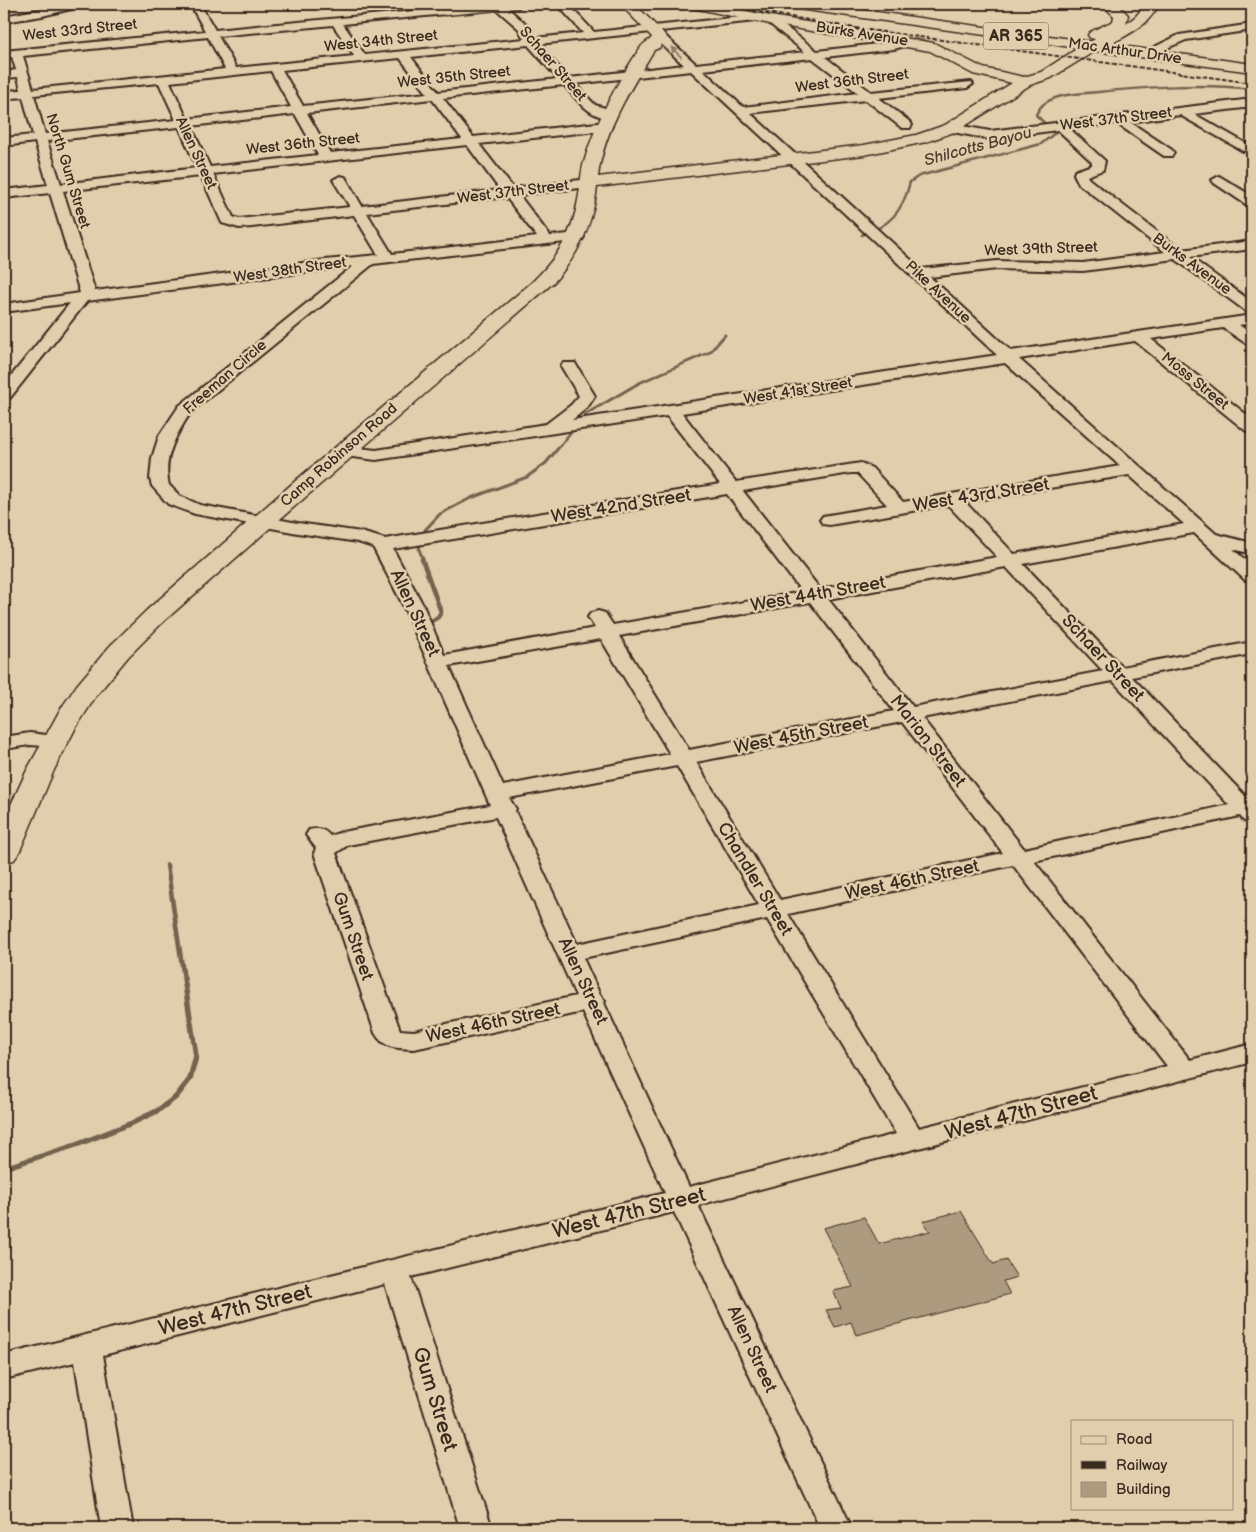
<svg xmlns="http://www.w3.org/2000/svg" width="1256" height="1532" viewBox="0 0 1256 1532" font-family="'Balsamiq Sans',sans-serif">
  <rect width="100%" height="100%" fill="#e0ceac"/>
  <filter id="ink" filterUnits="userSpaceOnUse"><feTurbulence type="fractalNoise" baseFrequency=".02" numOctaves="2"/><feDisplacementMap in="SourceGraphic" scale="10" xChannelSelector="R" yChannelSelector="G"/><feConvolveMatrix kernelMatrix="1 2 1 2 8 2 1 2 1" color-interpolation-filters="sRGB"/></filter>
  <g filter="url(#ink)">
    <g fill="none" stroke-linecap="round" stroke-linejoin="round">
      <path stroke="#73624e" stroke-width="2.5" d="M 862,235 C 890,226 903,211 910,182 L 919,176 L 1041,144 L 1055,133 L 1036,115 C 1038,110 1041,106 1045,103 C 1060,93 1081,94 1098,92 C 1149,87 1200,83 1252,89"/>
      <path stroke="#73624e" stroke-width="3" d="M 423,560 L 419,549 L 425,530 L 440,514 L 471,498 L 527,477 L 546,463 L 586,414 L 639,383 L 710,352 L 725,335"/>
      <path stroke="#73624e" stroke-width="4.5" d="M 422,559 L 441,612 L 438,617 L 430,622
        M 167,865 L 184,979"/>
      <path stroke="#73624e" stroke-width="5.5" d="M 4,1168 L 76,1145 L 132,1123 L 157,1111 L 176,1097 L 190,1079 L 196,1056 L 184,978"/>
    </g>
    <path fill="#ad9b80" stroke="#3b2a1e" d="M 961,1211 L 993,1264 L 1006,1260 L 1017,1277 L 1003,1281 L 1010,1294 L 856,1335 L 851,1322 L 835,1327 L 826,1310 L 841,1308 L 833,1291 L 853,1287 L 823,1228 L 864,1217 L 879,1244 L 930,1231 L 923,1221 Z"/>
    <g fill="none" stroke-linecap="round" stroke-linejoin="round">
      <defs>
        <path id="minor" d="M 68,4 L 85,4 L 84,6 L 42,16 L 4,22 L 4,16 Z
          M 190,4 L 200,4 L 215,30 L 446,8 L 451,11 L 446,14 L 343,24 L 365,55 L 524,39 L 519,29 L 495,8 L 494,6 L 495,4 L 503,4 L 527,25 L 535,38 L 583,33 L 557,4 L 568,4 L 594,32 L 761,15 L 766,18 L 774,18 L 817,51 L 912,40 L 914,42 L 912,44 L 894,49 L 825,57 L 871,92 L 971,82 L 973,84 L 967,88 L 879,98 L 910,122 L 912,125 L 910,128 L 902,128 L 866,100 L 750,113 L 921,269 L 997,261 L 1083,263 L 1165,252 L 1079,184 L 1074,174 L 1075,171 L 1092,165 L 1092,162 L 1058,130 L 990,139 L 947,131 L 945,128 L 947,125 L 951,124 L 990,131 L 1252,99 L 1252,107 L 1194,114 L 1247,144 L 1249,147 L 1247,150 L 1243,151 L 1180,115 L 1130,122 L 1172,150 L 1174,153 L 1172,156 L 1164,156 L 1116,123 L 1070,129 L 1105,161 L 1103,170 L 1087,176 L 1089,179 L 1181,250 L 1252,241 L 1252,249 L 1190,257 L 1252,302 L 1252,313 L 1247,312 L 1175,259 L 1083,271 L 997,269 L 930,277 L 1011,351 L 1252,315 L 1252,323 L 1239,325 L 1252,334 L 1252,346 L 1247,344 L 1223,328 L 1151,339 L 1252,419 L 1252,432 L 1246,431 L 1135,341 L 1019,359 L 1216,534 L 1252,543 L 1252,554 L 1233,549 L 1252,566 L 1252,582 L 1245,580 L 1194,533 L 1023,564 L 1122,667 L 1252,642 L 1252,654 L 1132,677 L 1250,801 L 1252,800 L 1252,823 L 1244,821 L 1240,816 L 1034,861 L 1190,1060 L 1252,1044 L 1252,1062 L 698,1205 L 852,1528 L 820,1528 L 674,1212 L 411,1277 L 492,1528 L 460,1528 L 385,1284 L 103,1355 L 133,1528 L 101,1528 L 75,1362 L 4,1379 L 4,1355 L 665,1193 L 583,1012 L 414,1049 C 397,1048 384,1049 375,1033 L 314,853 L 316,848 L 306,835 L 309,830 C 319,828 324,829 330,836 L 342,832 L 490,805 L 403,605 L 373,547 L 358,542 L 298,533 L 195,514 L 168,504 L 152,486 L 150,479 L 152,458 L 159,436 L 179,406 L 353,266 L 87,301 L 10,398 L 4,400 L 4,385 L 70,303 L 4,312 L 4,304 L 80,293 L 50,193 L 4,198 L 4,190 L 48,185 L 35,142 L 4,146 L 4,138 L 33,135 L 23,97 L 4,99 L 4,91 L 21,90 L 18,77 L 4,78 L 4,72 L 16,70 L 12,57 L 4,57 L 4,51 L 205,31 ZM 765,20 L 805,52 L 696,64 L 664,35 L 656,35 L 654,37 L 656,39 L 684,65 L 569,78 L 538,44 ZM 333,25 L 354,56 L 236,68 L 218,36 ZM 208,37 L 225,69 L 33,89 L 23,56 ZM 528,45 L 558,79 L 438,92 L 411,57 ZM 400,58 L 427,93 L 303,106 L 282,70 ZM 812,58 L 858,93 L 743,107 L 703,70 ZM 271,71 L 291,107 L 187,119 L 170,82 ZM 691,71 L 997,355 L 572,420 L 587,408 L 595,396 L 575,363 L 563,363 L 561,366 L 579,396 L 571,405 L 546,424 L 376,450 L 343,446 L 337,447 L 335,451 L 337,455 L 376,460 L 667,416 L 720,484 L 385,539 L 361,532 L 298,523 L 200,505 L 180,496 L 169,485 C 162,458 177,433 191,412 L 373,264 L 582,240 L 584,237 L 577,233 L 550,236 L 519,195 L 589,187 L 596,183 L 594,180 L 589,179 L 513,188 L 479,144 L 606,130 L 612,126 L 610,123 L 606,122 L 473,137 L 443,98 L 564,85 C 576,99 593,122 615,117 L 617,114 L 615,111 L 595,105 L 575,84 ZM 159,83 L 176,120 L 45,134 L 34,95 ZM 432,99 L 462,139 L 330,153 L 307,113 ZM 295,114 L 318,155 L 210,167 L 191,126 ZM 179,127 L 197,168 L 61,184 L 47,141 ZM 467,145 L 500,190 L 362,206 L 345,177 L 340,176 L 333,180 L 350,207 L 239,219 L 233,217 L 213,174 ZM 201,176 L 222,223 L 239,228 L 252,227 L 354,215 L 378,255 L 325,260 L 95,291 L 63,191 ZM 506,197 L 537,237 L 392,254 L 367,213 ZM 1005,363 L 1120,466 L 903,502 L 872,468 L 861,463 L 736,482 L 682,413 ZM 851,473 L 857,473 L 860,476 L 887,505 L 823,516 L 820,520 L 823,524 L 829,525 L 948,505 L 997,557 L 820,589 L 743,491 ZM 1129,475 L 1184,524 L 1014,554 L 965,502 ZM 727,494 L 802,592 L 613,625 L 605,613 L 598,611 L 591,613 L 588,617 L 595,628 L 444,655 L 423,605 L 393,549 ZM 1006,567 L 1103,671 L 913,707 L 828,599 ZM 810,602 L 894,711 L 689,750 L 619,636 ZM 601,639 L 670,754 L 503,786 L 449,666 ZM 1113,681 L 1229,805 L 1024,849 L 922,718 ZM 902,722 L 1003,853 L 780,900 L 696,762 ZM 677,766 L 759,905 L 577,944 L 515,811 L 516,809 L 509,798 ZM 496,817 L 576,996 L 414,1031 L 400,1030 L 336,853 L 348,845 ZM 1013,865 L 1167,1066 L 919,1128 L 788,914 ZM 767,919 L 896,1134 L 689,1187 L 604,1003 L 605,1001 L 600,995 L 583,958 Z
          M 1252,24 L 1252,30 L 1186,40 L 1146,57 L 1140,54 L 1179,35 Z
          M 1219,176 L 1252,196 L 1252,206 L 1247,205 L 1214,183 L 1212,180 Z
          M 30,733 L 63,737 L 66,741 L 63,745 L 56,747 L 30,745 L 4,749 L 4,737 Z"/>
        <path id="major" d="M 478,4 L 525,4 L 518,8 L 446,15 L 439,11 L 446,7 Z
          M 620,4 L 635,4 L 667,37 L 659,48 L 654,50 C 631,88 603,132 598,177 L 864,145 L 916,135 L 945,125 L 1012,83 L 973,74 L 930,51 L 770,24 L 693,8 L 688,7 L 686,4 L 712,4 L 770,16 L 934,43 L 983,68 L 1024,77 L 1041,72 L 1078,48 L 791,8 L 784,4 L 819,4 L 1252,64 L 1252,72 L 1095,51 L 1051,78 L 1030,85 L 957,131 L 926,142 L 864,155 L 597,187 C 593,224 579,254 554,282 L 279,520 L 164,621 L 128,657 L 96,696 L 75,729 L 54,770 L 19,853 L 14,860 L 4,862 L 4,820 L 27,770 L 60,710 L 77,685 L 110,646 L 147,610 L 300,477 L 530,284 C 556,260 572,235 578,200 C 581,186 580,172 585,159 C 596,122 619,78 641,47 C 644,42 649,42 652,37 Z"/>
        <path id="highway" d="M 401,4 L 429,4 L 451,8 L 453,11 L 446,15 L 403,7 Z
          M 1102,4 L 1117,4 L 1128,15 L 1126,24 L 1136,16 L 1146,4 L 1160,4 C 1155,11 1151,17 1145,23 C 1134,32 1101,52 1087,49 L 1085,46 L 1095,39 L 1090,38 L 1088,35 L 1090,32 L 1113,21 L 1114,16 Z"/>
      </defs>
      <use href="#minor" stroke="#3b2a1e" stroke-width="4"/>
      <use href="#major" stroke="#3b2a1e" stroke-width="3"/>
      <use href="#highway" stroke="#3b2a1e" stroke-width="3"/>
      <use href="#minor" fill="#e0ceac" fill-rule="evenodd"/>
      <use href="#major" fill="#e0ceac" fill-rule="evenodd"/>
      <use href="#highway" fill="#e0ceac" fill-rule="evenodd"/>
      <path stroke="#3b2a1e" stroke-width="2" stroke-dasharray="4.5 2" stroke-linecap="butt" d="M 714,4 L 855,28 L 1252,83"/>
    </g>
    <defs><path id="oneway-solid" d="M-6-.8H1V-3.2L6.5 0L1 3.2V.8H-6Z" transform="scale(1.25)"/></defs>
    <use fill="#8e7c65" href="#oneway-solid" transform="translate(676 52) rotate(-136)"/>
  </g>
  <g text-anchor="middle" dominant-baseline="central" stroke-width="5" stroke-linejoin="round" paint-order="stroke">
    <g font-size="15" fill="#3b2a1e" stroke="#e0ceac">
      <text transform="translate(80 30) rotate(-6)">West 33rd Street</text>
      <text transform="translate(862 34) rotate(9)">Burks Avenue</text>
      <text transform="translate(381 41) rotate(-6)">West 34th Street</text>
      <text transform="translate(1125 51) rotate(8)">Mac Arthur Drive</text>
      <text transform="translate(553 64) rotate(49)">Schaer Street</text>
      <text transform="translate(454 77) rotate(-6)">West 35th Street</text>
      <text transform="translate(852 81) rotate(-7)">West 36th Street</text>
      <text transform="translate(1116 119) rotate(-7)">West 37th Street</text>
      <text transform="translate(303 144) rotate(-6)">West 36th Street</text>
      <text transform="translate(196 153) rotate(65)">Allen Street</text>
      <text transform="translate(68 171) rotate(73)">North Gum Street</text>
      <text transform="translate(513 192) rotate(-7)">West 37th Street</text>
      <text transform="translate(1041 249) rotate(-2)">West 39th Street</text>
      <text transform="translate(1192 264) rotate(36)">Burks Avenue</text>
      <text transform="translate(290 270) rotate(-8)">West 38th Street</text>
      <text transform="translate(938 292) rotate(43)">Pike Avenue</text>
      <text transform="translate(225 377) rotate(-41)">Freeman Circle</text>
      <text transform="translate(1195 381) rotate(39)">Moss Street</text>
      <text transform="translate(798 391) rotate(-9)">West 41st Street</text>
      <text transform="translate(339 455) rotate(-41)">Camp Robinson Road</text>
    </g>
    <rect fill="#e0ceac" stroke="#6c5b49" stroke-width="1" x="983.5" y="22.5" width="65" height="27" rx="4"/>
    <g font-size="16" font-weight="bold" fill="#3b2a1e">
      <text x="1016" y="36">AR 365</text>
    </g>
    <g font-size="16" font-style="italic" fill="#4e3d2e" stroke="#e0ceac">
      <text transform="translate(978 147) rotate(-15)">Shilcotts Bayou</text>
    </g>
    <g font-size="18" fill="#3b2a1e" stroke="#e0ceac">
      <text transform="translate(981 495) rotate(-9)">West 43rd Street</text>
      <text transform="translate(621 506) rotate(-9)">West 42nd Street</text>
      <text transform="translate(818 594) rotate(-10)">West 44th Street</text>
      <text transform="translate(415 613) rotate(65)">Allen Street</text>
      <text transform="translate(1103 658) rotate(47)">Schaer Street</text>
      <text transform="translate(801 735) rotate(-11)">West 45th Street</text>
      <text transform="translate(928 741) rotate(52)">Marion Street</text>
      <text transform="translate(755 879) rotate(59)">Chandler Street</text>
      <text transform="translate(912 880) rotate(-12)">West 46th Street</text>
      <text transform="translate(353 936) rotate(71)">Gum Street</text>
      <text transform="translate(583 981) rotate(65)">Allen Street</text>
      <text transform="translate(493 1023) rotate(-12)">West 46th Street</text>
      <text transform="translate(752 1349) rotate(65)">Allen Street</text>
    </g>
    <g font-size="21" fill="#3b2a1e" stroke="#e0ceac">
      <text transform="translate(1021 1113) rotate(-15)">West 47th Street</text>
      <text transform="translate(629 1213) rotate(-14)">West 47th Street</text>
      <text transform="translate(235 1310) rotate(-14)">West 47th Street</text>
      <text transform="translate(435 1399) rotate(73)">Gum Street</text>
    </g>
  </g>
  <rect width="1256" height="1532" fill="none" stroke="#e0ceac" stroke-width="20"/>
  <rect x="10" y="10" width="1236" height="1512" fill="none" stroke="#3b2a1e" stroke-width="2" filter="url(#ink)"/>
  <rect x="1071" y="1420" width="162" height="90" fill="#e0ceac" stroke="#9e8c73"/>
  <rect x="1081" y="1436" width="25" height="8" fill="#e0ceac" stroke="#9e8c73"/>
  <text x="1116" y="1444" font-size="15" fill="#3b2a1e">Road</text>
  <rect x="1081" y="1461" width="25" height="8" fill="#3b2a1e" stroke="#9e8c73"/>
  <text x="1116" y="1470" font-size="15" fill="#3b2a1e">Railway</text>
  <rect x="1081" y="1482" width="25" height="15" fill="#ad9b80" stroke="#9e8c73"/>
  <text x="1116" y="1494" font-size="15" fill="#3b2a1e">Building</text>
</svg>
